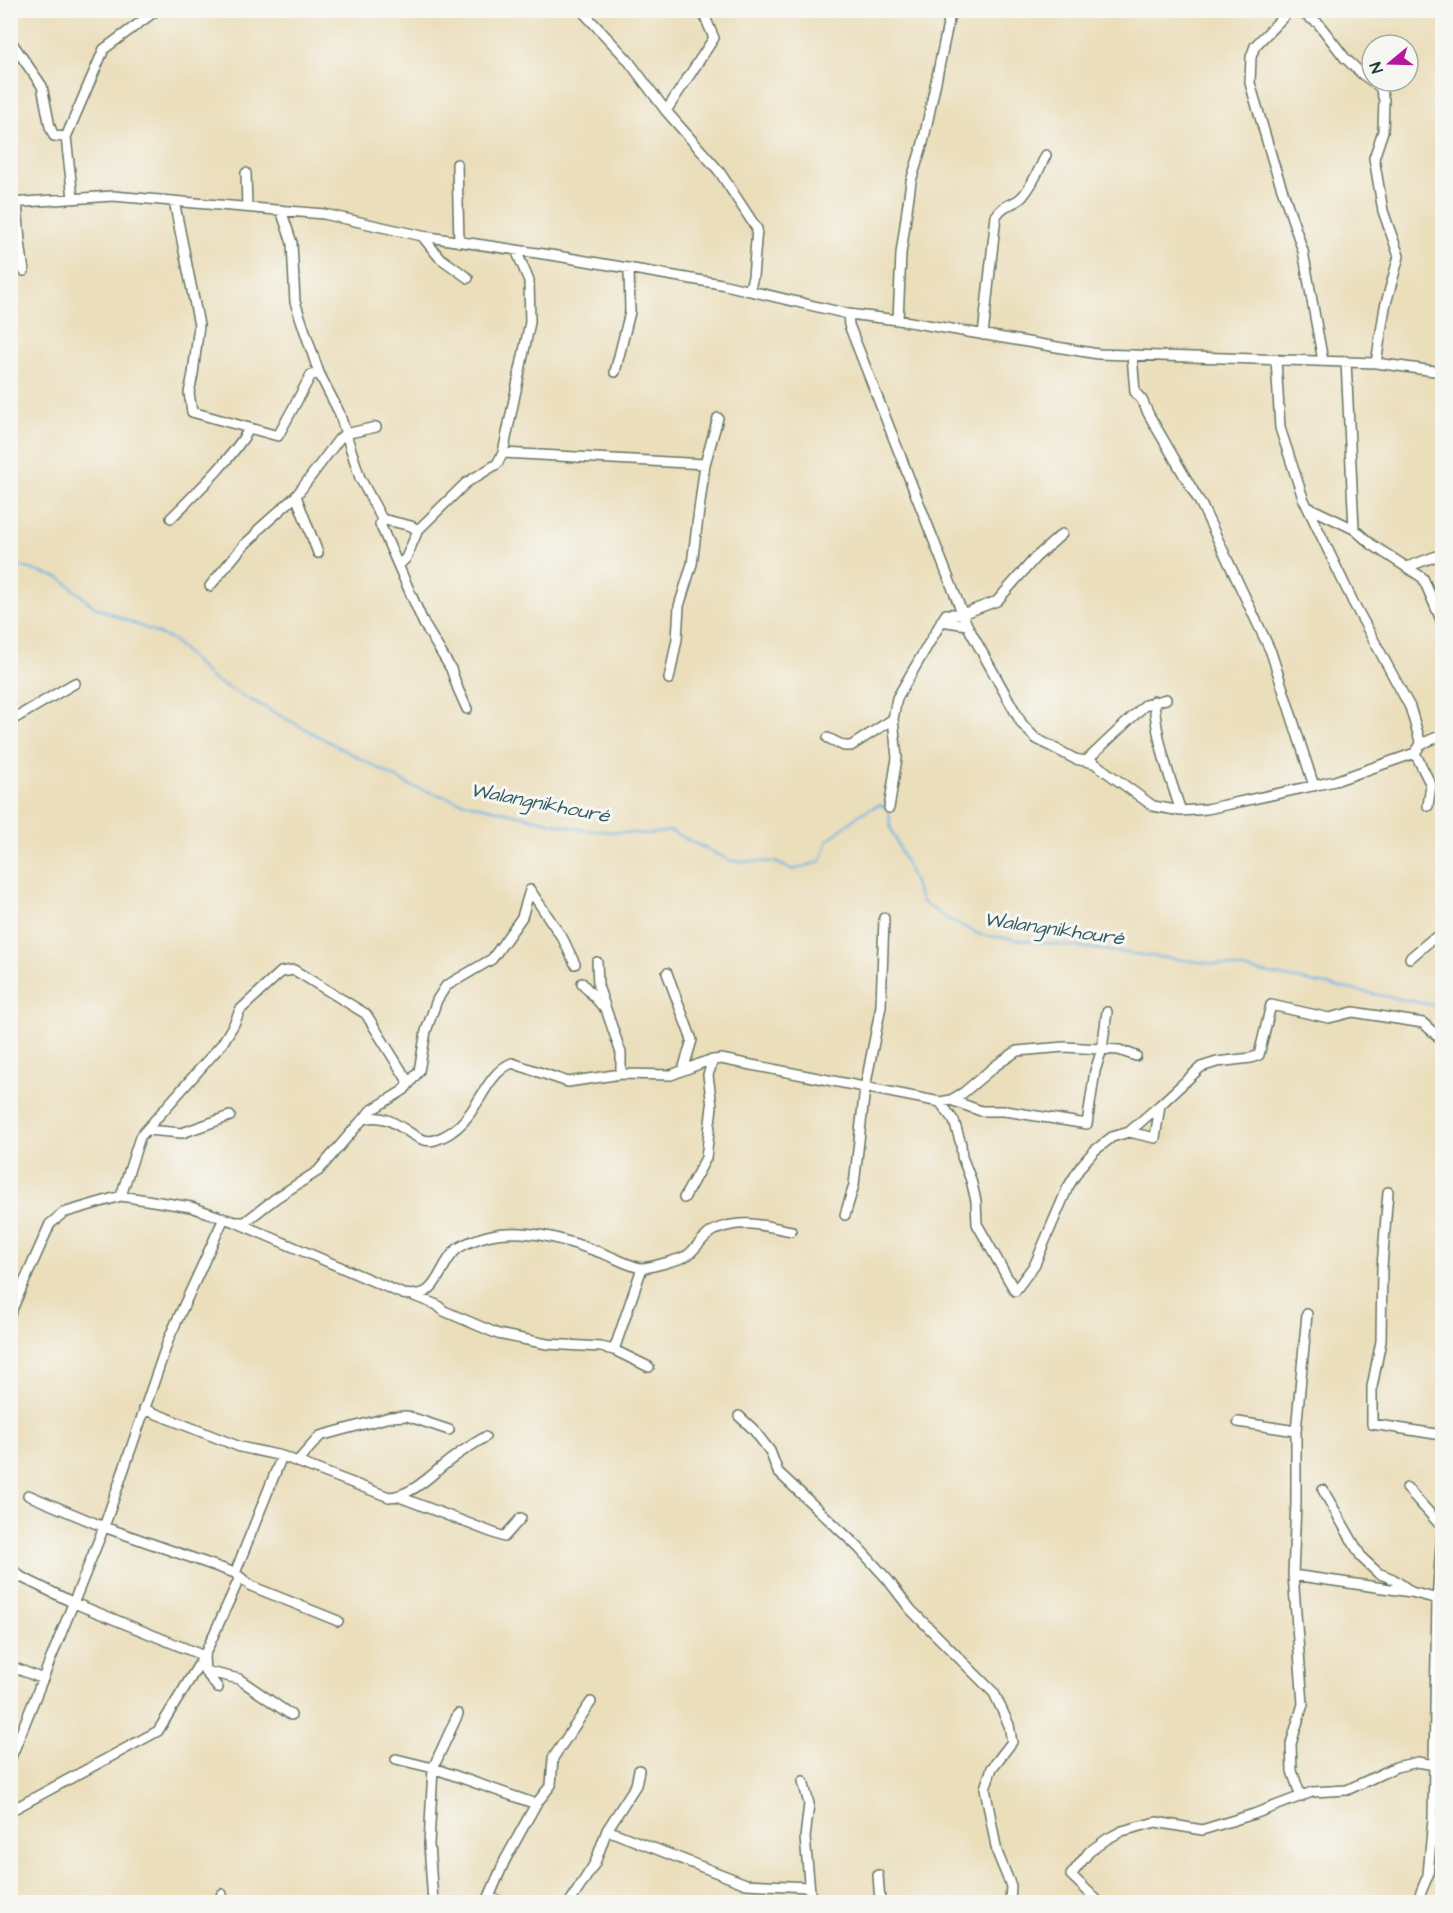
<svg xmlns="http://www.w3.org/2000/svg" width="1453" height="1913" viewBox="0 0 1453 1913" font-family="'Architects Daughter',sans-serif">
  <rect width="100%" height="100%" fill="#f6f6f2"/>
  <filter id="ink" filterUnits="userSpaceOnUse"><feTurbulence type="fractalNoise" baseFrequency=".0167" numOctaves="2"/><feDisplacementMap in="SourceGraphic" scale="12" xChannelSelector="R" yChannelSelector="G"/><feConvolveMatrix kernelMatrix="1 2 1 2 8 2 1 2 1" color-interpolation-filters="sRGB"/></filter>
  <filter id="wash" filterUnits="userSpaceOnUse"><feTurbulence type="fractalNoise" baseFrequency=".008" numOctaves="4" result="noise"/><feDisplacementMap in="SourceGraphic" scale="24" xChannelSelector="R" yChannelSelector="G"/><feGaussianBlur stdDeviation="1.35" result="paint"/><feColorMatrix in="noise" values="0 0 0 0 0 0 0 0 0 0 0 0 0 0 0 0 0 1.4 0 .05"/><feComposite in="paint" operator="in"/></filter>
  <g filter="url(#wash)">
    <rect width="100%" height="100%" fill="#ebdebb"/>
    <g fill="none" stroke-linecap="round" stroke-linejoin="round">
      <path stroke="#71b4e7" stroke-width="2" d="M 10,563 L 62,579 L 93,606 L 173,640 L 212,679 L 411,786 L 458,801 L 584,830 L 648,834 L 670,831 L 731,861 L 775,862 L 793,870 L 821,861 L 828,840 L 860,814 L 879,805 L 886,807
        M 889,811 L 890,826 L 922,902 L 949,920 L 981,935 L 1223,965 L 1442,1007"/>
    </g>
  </g>
  <g filter="url(#ink)">
    <g fill="none" stroke-linecap="round" stroke-linejoin="round">
      <defs>
        <path id="minor" d="M 581,10 L 627,59 L 666,111 L 719,171 L 757,229 L 753,277 L 749,291
          M 1290,10 L 1255,46 L 1251,57 L 1250,83 L 1274,165 L 1303,251 L 1323,361
          M 1297,10 L 1318,23 L 1345,58 L 1362,74 L 1380,87 L 1384,100 L 1383,131 L 1374,158 L 1383,211 L 1399,256 L 1385,307 L 1376,363
          M 10,40 L 42,86 L 50,127 L 54,136 L 66,137
          M 666,111 L 714,38 L 702,10
          M 457,164 L 459,242
          M 246,173 L 247,207
          M 73,198 L 66,137 L 104,49 L 157,10
          M 174,201 L 199,325 L 193,374 L 189,393 L 192,412 L 278,436 L 311,375 L 319,373
          M 10,203 L 113,196 L 324,214 L 422,236 L 557,256 L 721,284 L 848,314 L 898,320 L 1098,354 L 1376,363 L 1442,372
          M 17,203 L 20,242 L 24,271
          M 281,210 L 292,243 L 295,302 L 319,373 L 339,412 L 360,478 L 382,519 L 380,524 L 424,624 L 451,669 L 458,689 L 467,709
          M 422,236 L 439,257 L 468,278
          M 848,314 L 849,325 L 967,625 L 1022,724 L 1035,738 L 1075,759 L 1094,763 L 1153,806 L 1181,811 L 1207,809 L 1335,781 L 1415,753 L 1421,744 L 1442,735
          M 898,320 L 901,254 L 911,181 L 923,143 L 951,10
          M 983,335 L 996,216 C 1005,202 1012,207 1022,197 C 1033,185 1039,169 1046,155
          M 1132,355 L 1135,392 L 1142,400 L 1149,415 L 1202,506 L 1271,652 L 1314,786
          M 1276,359 L 1280,428 L 1303,498 L 1353,602 L 1410,707 L 1421,744
          M 1346,361 L 1354,529
          M 615,372 L 630,312 L 629,268
          M 503,453 L 530,322 L 529,281 L 516,250
          M 296,496 L 318,553
          M 1310,508 L 1354,529 L 1371,544 L 1423,578 L 1442,622
          M 171,518 C 199,490 229,462 250,428
          M 382,519 L 411,526 L 418,530
          M 399,565 L 406,558 L 418,530 L 466,483 L 497,464 L 503,453 L 705,464
          M 1407,567 L 1442,554
          M 210,586 L 244,545 L 255,535 L 258,530 L 296,496 L 339,439 L 345,434 L 376,427
          M 941,621 L 967,625
          M 669,679 L 677,639 L 679,606 L 692,564 L 705,464 L 718,418
          M 1154,701 C 1156,739 1169,776 1181,811
          M 10,721 L 75,683
          M 828,738 L 844,746 L 851,746 L 893,719
          M 1415,753 L 1431,785 L 1428,806
          M 1086,761 L 1145,705 L 1166,699
          M 889,808 L 897,758 L 893,719 L 897,698 L 946,614 L 962,614 L 997,601 L 1035,558 L 1062,534
          M 530,890 L 563,939 L 575,964
          M 1410,958 L 1430,941 L 1442,934
          M 597,962 L 598,986 L 621,1053 L 621,1074
          M 667,973 L 692,1040 L 683,1070
          M 582,983 L 604,1008
          M 951,1100 L 981,1111 L 1005,1111 L 1087,1124 L 1095,1071 L 1102,1049 L 1107,1012
          M 940,1102 L 954,1121 L 961,1144 L 962,1157 L 971,1180 L 976,1201 L 977,1224 L 1015,1291 L 1035,1264 L 1068,1187 L 1081,1166 L 1094,1151 L 1112,1137 L 1129,1132 L 1155,1138 L 1160,1105 L 1201,1067 L 1217,1062 L 1251,1058 L 1259,1055 L 1271,1005 L 1329,1018 L 1353,1012 L 1423,1023 L 1442,1040
          M 364,1119 L 370,1111 L 404,1090 L 419,1071 L 426,1031 L 437,1000 L 446,986 L 492,959 L 522,917 L 530,890
          M 147,1130 L 182,1133 L 230,1116
          M 1129,1132 L 1160,1105
          M 1388,1192 L 1382,1267 L 1381,1341 L 1372,1387 L 1372,1424 L 1442,1435
          M 121,1196 L 140,1137 L 222,1044 L 234,1024 L 240,1010 L 281,972 L 294,970 L 366,1014 L 409,1083
          M 684,1198 L 706,1158 L 712,1106 L 708,1075 L 713,1060
          M 845,1215 L 854,1185 L 865,1088 L 881,1006 L 884,918
          M 240,1224 L 403,1294 C 438,1300 436,1272 454,1252 C 461,1244 477,1239 487,1236 C 526,1226 570,1241 607,1255 C 617,1259 630,1266 641,1268 C 648,1268 684,1259 689,1254 C 697,1247 705,1234 715,1230 C 742,1218 764,1226 791,1231
          M 414,1296 L 437,1305 L 444,1311 L 498,1334 L 547,1344 L 601,1347 L 614,1350 L 649,1367
          M 10,1314 L 50,1224 L 63,1213 L 121,1196 L 191,1207 L 235,1222 L 245,1222 L 276,1198 L 318,1171 L 362,1120 C 393,1107 414,1147 435,1140 C 479,1126 480,1076 512,1063 L 568,1082 L 621,1074 L 671,1075 L 707,1061 L 721,1059 L 940,1102 L 951,1100 L 963,1093 L 995,1066 L 1017,1051 L 1064,1047 L 1119,1050 L 1136,1056
          M 1307,1314 L 1296,1431 L 1296,1503 L 1293,1575 L 1411,1592 L 1442,1600
          M 614,1350 L 642,1268
          M 144,1409 L 240,1447 L 282,1456 L 389,1497 C 415,1495 433,1472 453,1458 C 463,1450 474,1444 485,1437
          M 739,1416 L 753,1429 L 770,1451 L 778,1472 L 858,1547 L 888,1580 L 911,1610 L 994,1693 L 1009,1725 L 1012,1742 L 992,1768 L 985,1788 L 997,1852 L 1011,1886 L 1010,1902
          M 1238,1422 L 1296,1431
          M 297,1462 L 320,1436 L 390,1417 L 407,1416 L 449,1430
          M 1407,1488 L 1442,1527
          M 1323,1490 L 1362,1558 L 1378,1573 L 1393,1579 L 1409,1590
          M 28,1495 L 104,1527 L 235,1573 L 251,1586 L 338,1621
          M 397,1496 L 504,1537 L 521,1518
          M 10,1567 L 21,1577 L 74,1603 L 204,1656 L 158,1731 L 10,1811
          M 235,1573 L 282,1456
          M 1293,1575 L 1303,1704 L 1291,1744 L 1292,1771 L 1301,1797
          M 10,1666 L 43,1679
          M 205,1671 L 239,1679 L 291,1715
          M 218,1688 L 205,1671 L 204,1656 L 240,1577
          M 396,1759 L 433,1768 L 536,1804 L 505,1860 L 489,1897 L 501,1902
          M 10,1760 L 104,1527 L 169,1338 L 224,1218
          M 803,1781 L 809,1804 L 805,1838 L 811,1902
          M 536,1804 L 551,1785 L 553,1758 L 591,1702
          M 607,1830 L 746,1884 L 809,1887
          M 878,1875 L 880,1902
          M 218,1902 L 222,1894
          M 433,1902 L 429,1844 L 433,1768 L 458,1714
          M 570,1902 L 595,1863 L 607,1830 L 636,1785 L 639,1770
          M 1099,1902 L 1071,1875 L 1089,1852 L 1107,1839 L 1122,1831 L 1156,1822 L 1202,1830 L 1254,1814 L 1312,1792 L 1347,1790 L 1396,1767 L 1418,1762 L 1434,1765
          M 1417,1902 L 1428,1875 L 1433,1819 L 1437,1600 L 1442,1532"/>
      </defs>
      <use href="#minor" stroke="#667563" stroke-width="12"/>
      <use href="#minor" stroke="#fff" stroke-width="9"/>
    </g>
  </g>
  <g text-anchor="middle" dominant-baseline="central" stroke-width="6" stroke-linejoin="round" paint-order="stroke">
    <g font-size="20" font-style="italic" fill="#345b61" stroke="#f6f6f2">
      <text transform="translate(540 803) rotate(11)">Walangnikhouré</text>
      <text transform="translate(1054 929) rotate(8)">Walangnikhouré</text>
    </g>
  </g>
  <rect width="1453" height="1913" fill="none" stroke="#f6f6f2" stroke-width="36"/>
  <g transform="translate(1390 63) rotate(251)"><circle r="28" fill="#f6f6f2" stroke="#a0aca6" stroke-width="1.5"/>
  <path d="M0-4.5L10 22L0 15L-10 22Z" fill="#b5179e"/>
  <text y="-9" font-size="16" font-weight="bold" text-anchor="middle" fill="#1f3d34">N</text>
  </g>
</svg>
